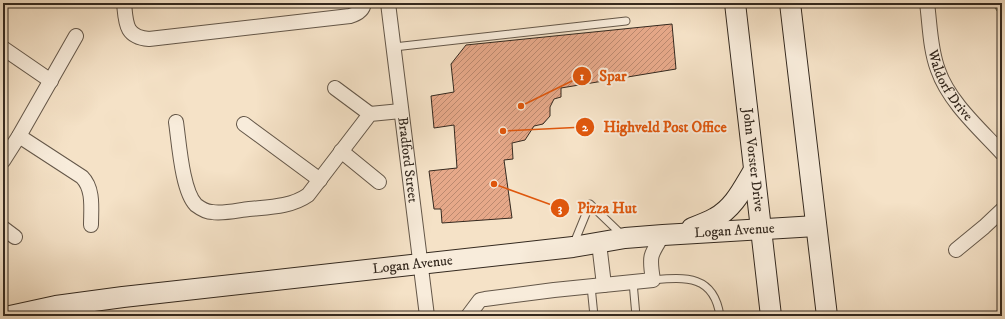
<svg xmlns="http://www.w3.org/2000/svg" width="1005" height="319" viewBox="0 0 1005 319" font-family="'IM FELL DW Pica',serif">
  <defs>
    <pattern id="park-tufts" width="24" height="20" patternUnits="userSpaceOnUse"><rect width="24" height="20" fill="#b6c499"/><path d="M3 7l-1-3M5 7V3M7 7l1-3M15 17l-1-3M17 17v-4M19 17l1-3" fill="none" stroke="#9da883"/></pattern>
    <pattern id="building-hatch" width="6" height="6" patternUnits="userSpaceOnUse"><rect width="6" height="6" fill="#e6a889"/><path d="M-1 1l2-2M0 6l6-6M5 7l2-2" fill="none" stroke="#bb896f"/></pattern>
  </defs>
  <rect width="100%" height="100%" fill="#f5e2c7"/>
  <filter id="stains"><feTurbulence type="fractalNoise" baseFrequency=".005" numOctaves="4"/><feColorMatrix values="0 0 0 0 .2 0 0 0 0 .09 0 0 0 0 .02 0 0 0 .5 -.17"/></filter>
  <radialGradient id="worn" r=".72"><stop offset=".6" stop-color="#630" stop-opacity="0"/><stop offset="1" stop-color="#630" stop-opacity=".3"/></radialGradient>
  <path fill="url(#park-tufts)" stroke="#75765c" d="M 992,3 L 1002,3 L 1002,18 L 993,5 Z"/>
  <path fill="url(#building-hatch)" stroke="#34291f" d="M 672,24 L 676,69 L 561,88 L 561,97 L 554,99 L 550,107 L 550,116 L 543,124 L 534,126 L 525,140 L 512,143 L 513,159 L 504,160 L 512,218 L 442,223 L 441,209 L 434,209 L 429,171 L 457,168 L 454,125 L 434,128 L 431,96 L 454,92 L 451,64 L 466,45 Z"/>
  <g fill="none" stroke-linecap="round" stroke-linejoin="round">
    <defs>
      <path id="lane" d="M 394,47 L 626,21
        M 574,243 L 590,204 L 622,235
        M 653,280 C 686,277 714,275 720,316
        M 633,282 L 636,316
        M 591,286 L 594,316"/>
      <g id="street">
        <path d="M 124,3 C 126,23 125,37 149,39 L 350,16 C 357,14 363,11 364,3"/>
        <path id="s1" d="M 388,3 L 427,316"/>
        <path id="s2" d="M 927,3 C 930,25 930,49 938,70 C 949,102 980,129 1002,153"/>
        <path d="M 3,48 L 51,81"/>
        <path d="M 335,88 L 370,114"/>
        <path d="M 176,122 C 179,142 182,191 196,205 C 200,208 207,212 212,212 C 223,214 239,210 249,209 C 269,207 291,207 308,195 L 370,114 L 401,111"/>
        <path d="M 244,124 L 320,180"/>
        <path d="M 19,136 L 82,177 C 94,189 91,209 91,225"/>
        <path d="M 341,151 L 379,182"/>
        <path d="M 3,161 L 19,136 L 76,36"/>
        <path d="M 3,228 L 15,237"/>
        <path d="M 599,243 L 604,285"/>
        <path d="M 956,250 L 984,227 L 1002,210"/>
        <path d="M 468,316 L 480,300 L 485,299 L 554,290 L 653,280 C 649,256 650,255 663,235"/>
      </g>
      <g id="secondary">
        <path id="s3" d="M 735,3 L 771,316"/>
        <path d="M 790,3 L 827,316"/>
        <path d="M 692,228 C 700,225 708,222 715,218 C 734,208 743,188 754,170"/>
        <path id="s4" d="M 10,316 L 56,306 L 123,297 L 573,247 L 625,238 L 663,235 L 816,226"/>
      </g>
    </defs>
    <use href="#lane" stroke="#645749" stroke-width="9"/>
    <use href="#street" stroke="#645749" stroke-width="16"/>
    <use href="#secondary" stroke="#34291f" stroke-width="22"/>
    <use href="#lane" stroke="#f8ecdb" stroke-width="7"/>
    <use href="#street" stroke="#f8ecdb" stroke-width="14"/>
    <use href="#secondary" stroke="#f8ecdb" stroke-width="20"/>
  </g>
  <g text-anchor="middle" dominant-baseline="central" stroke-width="4" stroke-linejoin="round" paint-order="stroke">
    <g font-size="14" fill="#34291f" stroke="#f8ecdb">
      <text stroke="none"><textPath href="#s2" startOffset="87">Waldorf Drive</textPath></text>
      <text stroke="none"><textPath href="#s3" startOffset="158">John Vorster Drive</textPath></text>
      <text stroke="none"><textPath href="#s1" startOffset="158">Bradford Street</textPath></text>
      <text stroke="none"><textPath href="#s4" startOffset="730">Logan Avenue</textPath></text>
      <text stroke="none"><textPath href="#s4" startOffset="406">Logan Avenue</textPath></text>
    </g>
  </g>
  <path fill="none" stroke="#df570d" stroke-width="1.5" d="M521 106L582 76M503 131L585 127M494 184L560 208"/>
  <g fill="#df570d" stroke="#f8ecdb" stroke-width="1.5">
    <circle cx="521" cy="106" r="4"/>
    <circle cx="503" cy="131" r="4"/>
    <circle cx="494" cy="184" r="4"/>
    <circle cx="582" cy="76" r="10"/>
    <circle cx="585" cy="127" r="10"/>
    <circle cx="560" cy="208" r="10"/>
  </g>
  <g font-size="12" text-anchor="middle" font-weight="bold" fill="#fff">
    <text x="582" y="80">1</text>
    <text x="585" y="131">2</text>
    <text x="560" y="212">3</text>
  </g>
  <g font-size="15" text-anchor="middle" font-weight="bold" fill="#df570d" stroke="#f8ecdb" stroke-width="4" stroke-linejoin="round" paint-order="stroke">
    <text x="613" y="81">Spar</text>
    <text x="665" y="132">Highveld Post Office</text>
    <text x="607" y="213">Pizza Hut</text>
  </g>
  <rect width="1005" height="319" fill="none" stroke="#f5e2c7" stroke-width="16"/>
  <rect x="4" y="4" width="997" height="311" fill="none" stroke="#34291f" stroke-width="2"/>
  <rect x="8" y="8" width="989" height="303" fill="none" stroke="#34291f"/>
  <rect width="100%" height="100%" filter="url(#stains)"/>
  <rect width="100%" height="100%" fill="url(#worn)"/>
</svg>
